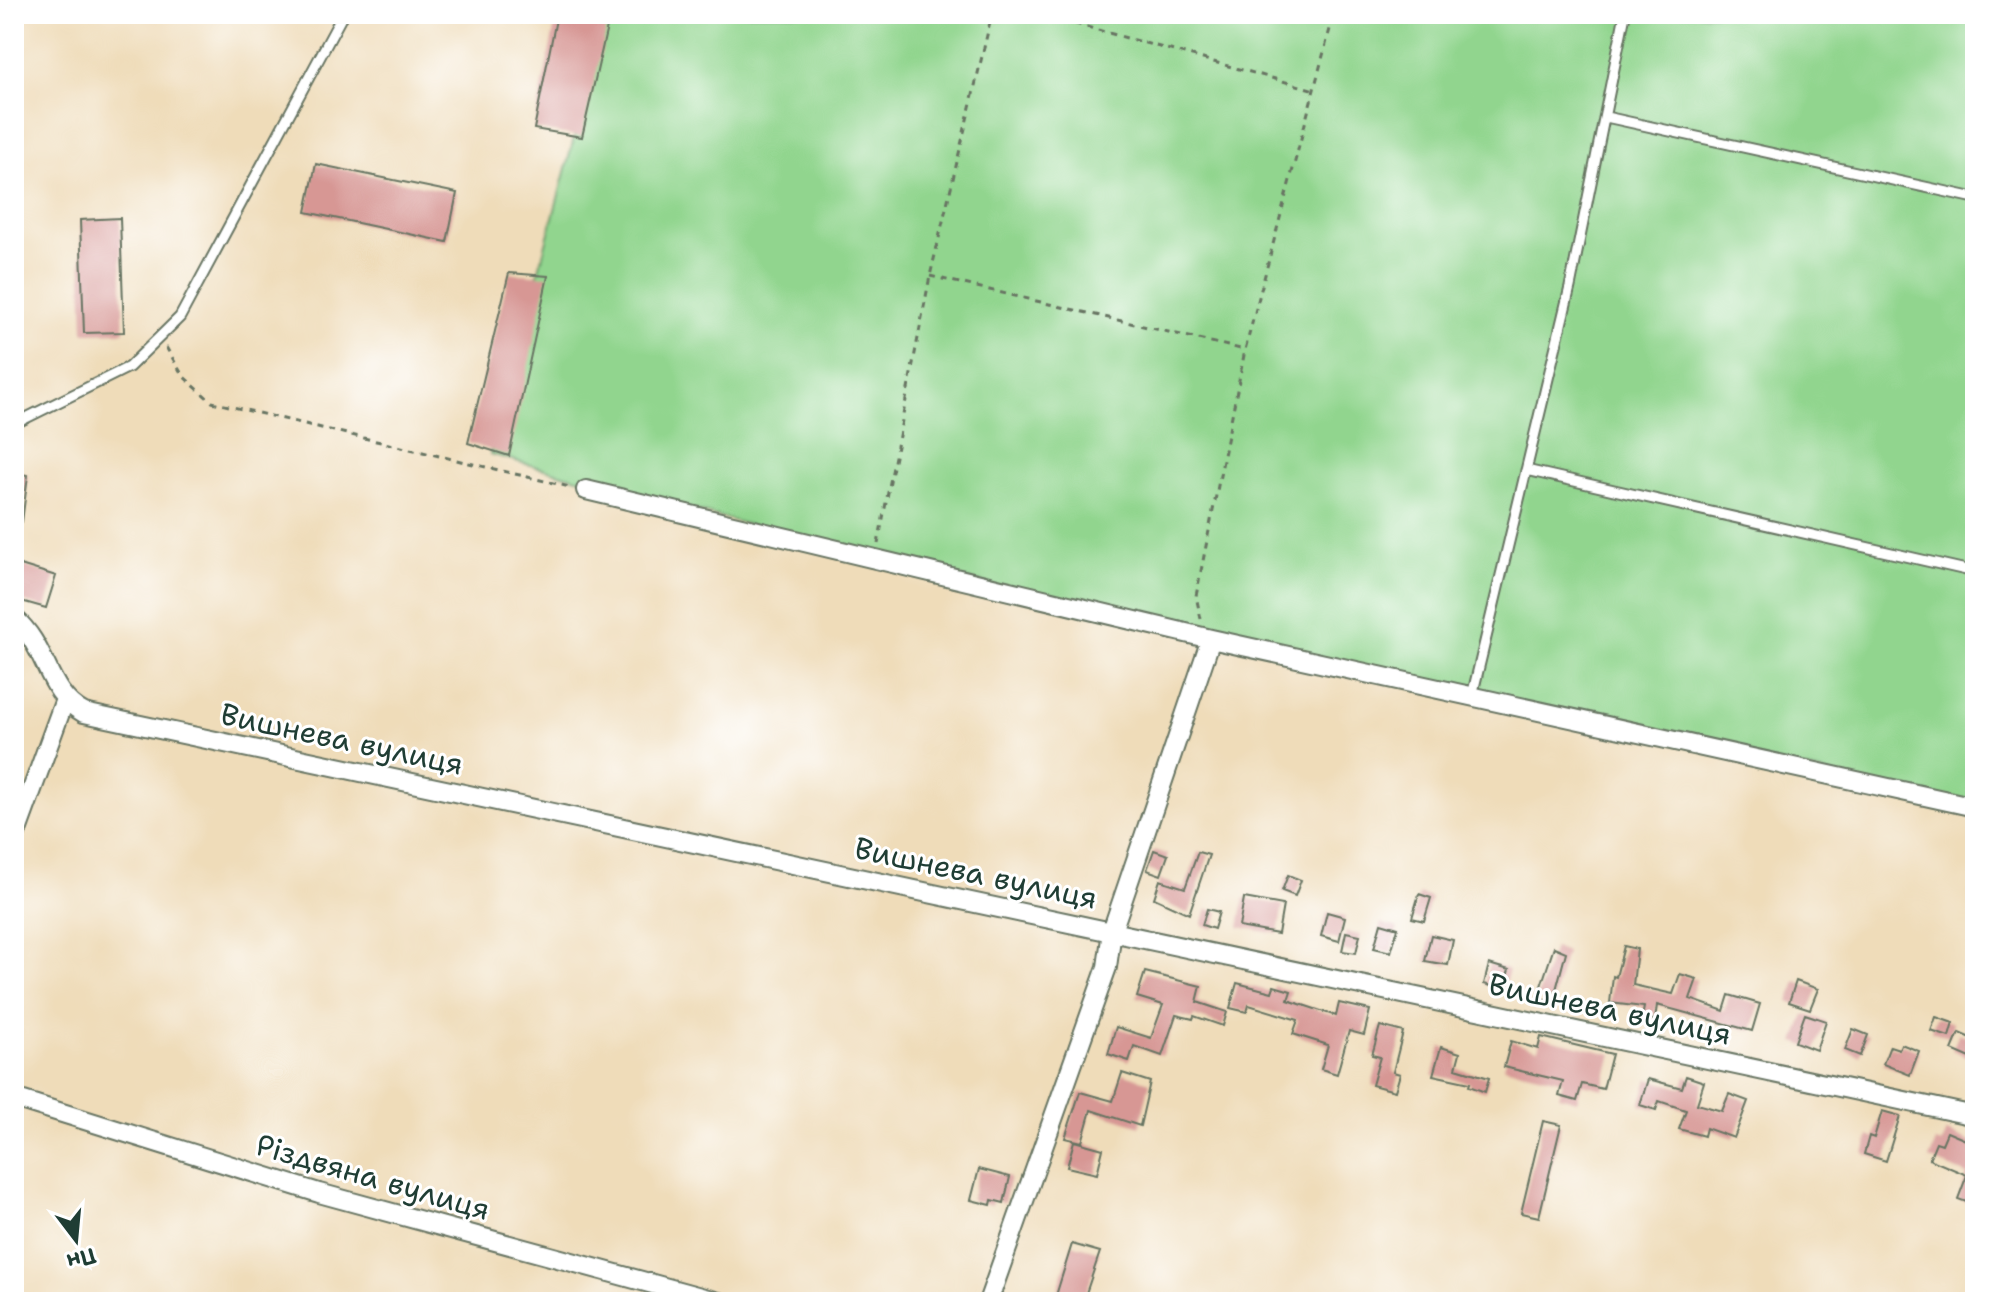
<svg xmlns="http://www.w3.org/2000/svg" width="1989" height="1316" viewBox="0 0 1989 1316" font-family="'Shantell Sans',sans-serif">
  <rect width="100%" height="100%" fill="#fff"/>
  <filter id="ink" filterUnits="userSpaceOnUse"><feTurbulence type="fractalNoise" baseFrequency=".0125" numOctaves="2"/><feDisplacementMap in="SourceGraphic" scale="16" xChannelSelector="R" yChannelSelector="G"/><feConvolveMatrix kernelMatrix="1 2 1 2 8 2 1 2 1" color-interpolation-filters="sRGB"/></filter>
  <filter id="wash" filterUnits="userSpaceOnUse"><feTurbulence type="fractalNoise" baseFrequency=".006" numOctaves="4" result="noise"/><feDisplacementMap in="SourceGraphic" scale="32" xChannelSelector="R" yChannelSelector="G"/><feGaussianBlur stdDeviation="1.8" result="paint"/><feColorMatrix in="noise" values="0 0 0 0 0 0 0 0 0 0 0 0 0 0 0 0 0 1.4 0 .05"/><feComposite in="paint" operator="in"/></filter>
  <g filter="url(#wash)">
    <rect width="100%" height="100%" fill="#efdcb9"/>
    <path fill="#91d58e" stroke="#588961" stroke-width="2" d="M 607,14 L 1975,14 L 1975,807 L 863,556 L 490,454 Z"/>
    <g id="blocks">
      <path fill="#d79794" d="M 557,14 L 610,14 L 582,137 L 534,129 Z
        M 316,164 L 457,193 L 447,242 L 306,212 Z
        M 120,218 L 124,332 L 84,333 L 80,220 Z
        M 509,273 L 548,276 L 509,456 L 468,443 Z
        M 14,473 L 28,475 L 22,522 L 14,521 Z
        M 14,563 L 56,576 L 46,608 L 14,599 Z
        M 1154,850 L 1168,855 L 1161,875 L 1147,870 Z
        M 1198,852 L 1209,855 L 1189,914 L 1154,898 L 1160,880 L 1185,888 Z
        M 1288,875 L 1301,880 L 1295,896 L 1282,891 Z
        M 1419,894 L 1431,898 L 1424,921 L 1412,918 Z
        M 1244,898 L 1283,905 L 1278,934 L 1239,927 Z
        M 1207,909 L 1219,912 L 1214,929 L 1202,925 Z
        M 1327,912 L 1345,917 L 1339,941 L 1321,936 Z
        M 1381,923 L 1398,928 L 1391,952 L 1374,948 Z
        M 1346,932 L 1360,935 L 1356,953 L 1342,951 Z
        M 1431,935 L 1453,940 L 1448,965 L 1425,961 Z
        M 1624,946 L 1637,949 L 1633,985 L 1673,994 L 1680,974 L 1697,979 L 1690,999 L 1724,1011 L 1729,995 L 1760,1004 L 1752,1031 L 1657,1005 L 1655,1020 L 1642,1018 L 1644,1007 L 1610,1003 L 1613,976 L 1616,977 Z
        M 1554,947 L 1566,952 L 1553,1001 L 1537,998 Z
        M 1489,964 L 1509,970 L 1503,989 L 1484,984 Z
        M 1145,972 L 1201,986 L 1197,1002 L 1227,1012 L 1223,1026 L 1194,1016 L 1193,1019 L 1176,1015 L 1162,1056 L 1134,1046 L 1129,1061 L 1108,1054 L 1116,1027 L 1151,1038 L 1163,1005 L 1137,997 Z
        M 1796,981 L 1818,989 L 1810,1009 L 1789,1002 Z
        M 1237,983 L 1272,992 L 1274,986 L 1291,991 L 1288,1000 L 1336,1016 L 1339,1003 L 1370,1010 L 1364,1035 L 1349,1031 L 1337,1074 L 1321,1069 L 1328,1045 L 1293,1034 L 1298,1020 L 1249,1005 L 1247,1012 L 1230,1008 Z
        M 1805,1014 L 1826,1021 L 1816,1050 L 1795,1042 Z
        M 1936,1017 L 1953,1023 L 1949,1037 L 1931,1031 Z
        M 1380,1026 L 1403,1032 L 1393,1072 L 1400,1074 L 1395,1091 L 1372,1085 L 1380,1057 L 1372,1055 Z
        M 1853,1029 L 1868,1035 L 1860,1056 L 1845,1050 Z
        M 1959,1033 L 1975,1040 L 1975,1060 L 1952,1050 Z
        M 1541,1037 L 1612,1054 L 1603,1089 L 1582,1084 L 1577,1101 L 1559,1096 L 1563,1081 L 1504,1067 L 1511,1041 L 1538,1049 Z
        M 1901,1044 L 1919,1051 L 1910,1075 L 1883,1064 L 1890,1046 L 1899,1049 Z
        M 1441,1047 L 1460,1053 L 1456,1068 L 1489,1078 L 1485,1092 L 1469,1086 L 1470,1083 L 1433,1075 Z
        M 1122,1073 L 1150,1082 L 1140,1126 L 1091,1110 L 1082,1142 L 1065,1138 L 1080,1092 L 1113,1101 Z
        M 1686,1076 L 1704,1082 L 1697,1104 L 1722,1111 L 1729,1094 L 1748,1101 L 1734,1138 L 1706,1128 L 1704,1136 L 1679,1129 L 1686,1110 L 1659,1101 L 1656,1110 L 1640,1105 L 1648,1079 L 1682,1088 Z
        M 1882,1111 L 1900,1116 L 1886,1161 L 1864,1154 L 1869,1136 L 1874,1138 Z
        M 1543,1121 L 1561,1125 L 1539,1217 L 1521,1213 Z
        M 1947,1132 L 1975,1144 L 1975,1205 L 1958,1199 L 1967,1175 L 1929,1159 L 1936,1142 L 1942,1144 Z
        M 1074,1141 L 1103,1149 L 1097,1174 L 1067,1167 Z
        M 979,1169 L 1010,1177 L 1004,1203 L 992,1200 L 991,1205 L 971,1200 Z
        M 1072,1244 L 1100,1252 L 1083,1302 L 1054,1302 Z"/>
    </g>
  </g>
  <g filter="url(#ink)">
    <use href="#blocks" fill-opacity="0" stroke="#687563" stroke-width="2"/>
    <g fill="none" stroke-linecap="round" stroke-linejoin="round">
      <defs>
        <path id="service" d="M 1606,117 L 1975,198
          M 14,424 L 129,367 L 180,317 L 343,14
          M 1526,470 L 1975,572
          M 1472,696 L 1570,287 L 1625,14"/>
        <path id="minor" d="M 586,490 L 1211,639 L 1975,807
          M 14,618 C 49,648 45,692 84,713 L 1975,1116
          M 14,839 L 64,702
          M 14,1098 L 319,1193 L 719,1302
          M 988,1302 L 1107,967 L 1112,931 L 1211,639"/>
      </defs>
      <use href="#service" stroke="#687563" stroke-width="13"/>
      <use href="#minor" stroke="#687563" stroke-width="22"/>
      <path stroke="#687563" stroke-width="3" stroke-dasharray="6 6" stroke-linecap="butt" d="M 1040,14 L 1315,90
        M 930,276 L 1245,350
        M 166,347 L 183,376 L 212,402 L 570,487
        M 878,544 L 930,276 L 992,14
        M 1201,619 L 1196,596 L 1245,350 L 1334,14"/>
      <use href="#service" stroke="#fff" stroke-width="9"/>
      <use href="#minor" stroke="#fff" stroke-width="18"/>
    </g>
  </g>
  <g text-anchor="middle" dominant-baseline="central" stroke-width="6" stroke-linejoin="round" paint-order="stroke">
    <g font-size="30" fill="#1f3d34" stroke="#fff">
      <text transform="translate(342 739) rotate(12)">Вишнева вулиця</text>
      <text transform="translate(976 873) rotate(12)">Вишнева вулиця</text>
      <text transform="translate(1610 1009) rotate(12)">Вишнева вулиця</text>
      <text transform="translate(373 1177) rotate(16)">Різдвяна вулиця</text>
    </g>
  </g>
  <rect width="1989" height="1316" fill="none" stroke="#fff" stroke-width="48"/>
  <g transform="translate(76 1240) rotate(164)" stroke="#ffffff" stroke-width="6" paint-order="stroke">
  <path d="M0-6L14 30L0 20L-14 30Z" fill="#1f3d34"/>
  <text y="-12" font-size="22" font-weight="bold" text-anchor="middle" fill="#1f3d34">Пн</text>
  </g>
</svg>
